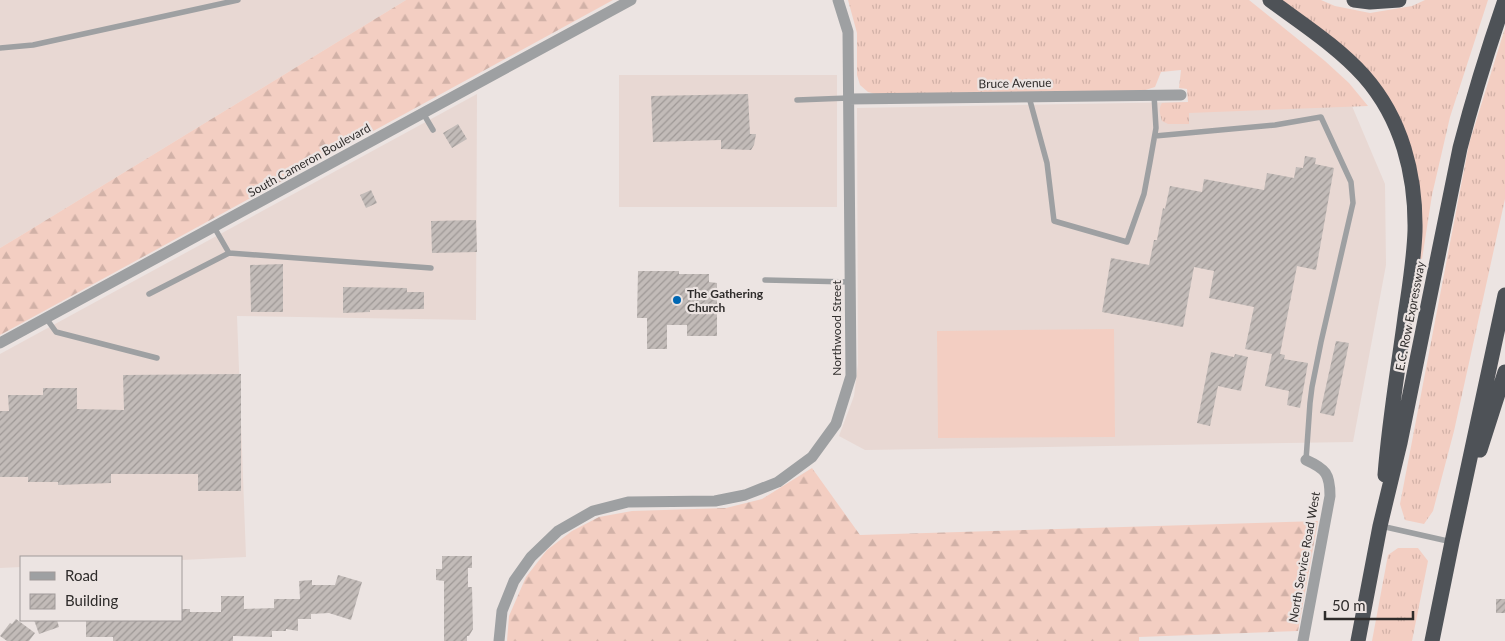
<svg xmlns="http://www.w3.org/2000/svg" width="1505" height="641" viewBox="0 0 1505 641" font-family="Lato,sans-serif">
  <defs>
    <pattern id="grass-tufts" width="24" height="20" patternUnits="userSpaceOnUse" patternTransform="scale(1.25)"><rect width="24" height="20" fill="#f3cec2"/><path d="M3 7l-1-3M5 7V3M7 7l1-3M15 17l-1-3M17 17v-4M19 17l1-3" fill="none" stroke="#d1b1a7"/></pattern>
    <pattern id="forest-firs" width="22" height="20" patternUnits="userSpaceOnUse" patternTransform="scale(1.25)"><rect width="22" height="20" fill="#f3cec2"/><path d="M5 1l3.5 6h-7zM16 11l3.5 6h-7z" fill="#d1b1a7"/></pattern>
    <pattern id="building-hatch" width="6" height="6" patternUnits="userSpaceOnUse" patternTransform="scale(1.25)"><rect width="6" height="6" fill="#c2bbb8"/><path d="M-1 1l2-2M0 6l6-6M5 7l2-2" fill="none" stroke="#9e9896"/></pattern>
  </defs>
  <rect width="100%" height="100%" fill="#ece4e2"/>
  <path fill="#e8d8d3" d="M 0,0 L 406,0 L 20,236 L 0,248 Z
    M 619,75 L 837,75 L 837,207 L 619,207 Z
    M 477,94 L 476,320 L 237,316 L 246,557 L 181,560 L 181,557 L 21,557 L 21,567 L 0,568 L 0,354 Z
    M 1349,99 L 1385,184 L 1386,265 L 1353,442 L 865,450 L 839,436 L 854,396 L 858,364 L 857,108 Z"/>
  <path fill="url(#grass-tufts)" d="M 848,0 L 1249,0 L 1325,61 L 1349,83 L 1368,106 L 1189,113 L 1189,124 L 1168,124 L 1162,121 C 1160,114 1158,109 1162,103 L 1188,102 L 1187,89 L 1179,88 L 1181,70 L 1161,72 L 1155,87 L 1142,91 L 876,94 L 868,92 L 860,85 L 857,75 L 857,33 Z
    M 1280,0 L 1321,0 L 1335,6 L 1370,13 L 1412,6 L 1425,0 L 1488,0 L 1450,117 L 1432,195 L 1422,259 L 1417,257 L 1401,124 Z
    M 1505,28 L 1505,199 L 1454,431 L 1433,511 L 1424,524 L 1405,520 L 1400,504 L 1469,144 Z
    M 1398,548 L 1418,548 L 1428,561 L 1412,641 L 1372,641 L 1388,555 Z"/>
  <path fill="url(#forest-firs)" d="M 406,0 L 613,0 L 0,335 L 0,248 L 20,236 Z
    M 812,468 L 860,535 L 1318,521 L 1298,631 L 1139,637 L 1139,641 L 507,641 L 509,616 L 526,577 L 547,550 L 572,531 L 599,517 L 632,511 L 726,508 L 762,499 Z"/>
  <path fill="#f3cec2" d="M 1114,329 L 1115,437 L 938,438 L 937,331 Z"/>
  <path fill="url(#building-hatch)" d="M 748,94 L 750,134 L 756,134 L 754,145 L 751,150 L 721,149 L 721,140 L 653,142 L 651,96 Z
    M 458,124 L 467,139 L 452,148 L 443,133 Z
    M 1305,156 L 1316,158 L 1315,164 L 1334,168 L 1316,270 L 1297,266 L 1280,354 L 1285,355 L 1284,359 L 1308,363 L 1300,408 L 1287,405 L 1289,391 L 1265,386 L 1272,354 L 1245,349 L 1254,307 L 1209,298 L 1214,271 L 1194,267 L 1183,327 L 1102,312 L 1111,258 L 1149,265 L 1154,240 L 1157,240 L 1163,208 L 1165,209 L 1170,186 L 1202,192 L 1204,179 L 1264,190 L 1267,173 L 1294,178 L 1296,167 L 1303,168 Z
    M 371,190 L 377,203 L 366,208 L 360,195 Z
    M 476,220 L 477,252 L 432,253 L 431,221 Z
    M 283,264 L 283,312 L 251,312 L 250,265 Z
    M 638,271 L 679,271 L 679,274 L 709,274 L 709,282 L 717,283 L 717,336 L 687,336 L 687,325 L 667,325 L 667,349 L 647,349 L 647,318 L 637,318 Z
    M 343,287 L 407,288 L 407,292 L 424,292 L 424,309 L 370,310 L 370,312 L 343,313 Z
    M 1336,341 L 1349,343 L 1334,416 L 1320,413 Z
    M 1211,352 L 1234,357 L 1235,354 L 1248,357 L 1241,391 L 1218,386 L 1210,426 L 1197,423 Z
    M 241,374 L 241,491 L 198,491 L 198,474 L 111,474 L 111,483 L 58,485 L 58,482 L 28,482 L 28,477 L 0,477 L 0,411 L 9,411 L 8,395 L 43,395 L 43,388 L 77,388 L 77,409 L 124,410 L 123,375 Z
    M 442,556 L 472,556 L 472,568 L 468,568 L 468,587 L 472,587 L 473,629 L 469,636 L 467,636 L 467,641 L 444,641 L 444,581 L 436,580 L 436,569 L 442,569 Z
    M 338,575 L 362,582 L 351,620 L 329,613 L 311,614 L 311,619 L 298,619 L 298,631 L 286,629 L 286,631 L 272,631 L 272,637 L 233,636 L 233,641 L 113,641 L 113,637 L 86,637 L 86,620 L 181,620 L 181,609 L 190,609 L 190,612 L 221,612 L 221,596 L 244,596 L 244,609 L 274,608 L 274,599 L 300,599 L 299,581 L 312,580 L 312,585 L 335,585 Z
    M 1496,599 L 1505,599 L 1505,613 L 1496,613 Z
    M 16,619 L 35,633 L 29,641 L 7,641 L 0,636 L 10,623 L 12,624 Z
    M 34,620 L 57,620 L 59,627 L 39,634 Z"/>
  <g fill="none" stroke-linecap="round" stroke-linejoin="round">
    <path stroke="#9ea0a2" stroke-width="5.5" d="M 0,48 L 33,45 L 238,0
      M 1029,97 L 1047,163 L 1054,221 L 1127,242 L 1144,194 L 1150,162 L 1156,128 L 1154,95
      M 797,100 L 848,98
      M 423,113 L 433,130
      M 1155,136 L 1275,125 L 1321,117 L 1351,182 L 1353,203 L 1321,342 L 1312,387 L 1310,403 L 1306,460
      M 214,227 L 229,253 L 431,268
      M 765,280 L 850,282
      M 149,294 L 229,253
      M 46,318 L 56,332 L 157,358
      M 1381,526 L 1452,542"/>
    <path stroke="#9ea0a2" stroke-width="11" d="M 848,99 L 1181,95
      M 0,343 L 631,0
      M 499,641 L 502,611 L 514,581 L 531,557 L 558,531 L 593,511 L 628,502 L 715,501 L 745,495 L 778,482 L 812,457 L 836,424 L 851,376 L 848,32 L 838,0
      M 1303,641 L 1330,496 C 1330,474 1326,469 1306,460"/>
    <path stroke="#4e5257" stroke-width="15" d="M 1270,0 C 1302,24 1337,46 1364,76 C 1402,119 1416,175 1415,231 C 1414,260 1409,289 1405,317 C 1398,370 1389,422 1385,475
      M 1354,0 L 1370,2 L 1399,0
      M 1480,450 L 1505,372
      M 1358,641 L 1380,526 L 1400,443 L 1460,148 C 1473,98 1488,49 1505,0
      M 1432,641 L 1452,542 L 1505,295"/>
  </g>
  <circle fill="#0067b3" stroke="#ece4e2" stroke-width="2" cx="677" cy="300" r="5"/>
  <g text-anchor="middle" dominant-baseline="central" stroke-width="4.5" stroke-linejoin="round" paint-order="stroke">
    <g font-size="12" fill="#2f2c2b" stroke="#ece4e2">
      <text transform="translate(1015 83) rotate(-1)">Bruce Avenue</text>
      <text transform="translate(309 160) rotate(-29)">South Cameron Boulevard</text>
      <text transform="translate(1410 316) rotate(-79)">E.C. Row Expressway</text>
      <text transform="translate(836 328) rotate(-90)">Northwood Street</text>
      <text transform="translate(1304 557) rotate(-80)">North Service Road West</text>
    </g>
    <g font-size="12" font-weight="bold" fill="#2f2c2b" stroke="#ece4e2" text-anchor="start">
      <text x="687" y="293">The Gathering<tspan x="687" dy="14">Church</tspan></text>
    </g>
  </g>
  <rect x="20" y="556" width="162" height="65" fill="#ece4e2" stroke="#a09a99"/>
  <rect x="30" y="572" width="25" height="8" fill="#9ea0a2" stroke="#a09a99"/>
  <text x="65" y="581" font-size="15" fill="#2f2c2b">Road</text>
  <rect x="30" y="594" width="25" height="15" fill="url(#building-hatch)" stroke="#a09a99"/>
  <text x="65" y="606" font-size="15" fill="#2f2c2b">Building</text>
  <path d="M1325 611v8h88v-8" fill="none" stroke="#2f2c2b" stroke-width="2.5"/>
  <text x="1332" y="611" font-size="15" fill="#2f2c2b" stroke="#ece4e2" stroke-width="4" paint-order="stroke">50 m</text>
</svg>
